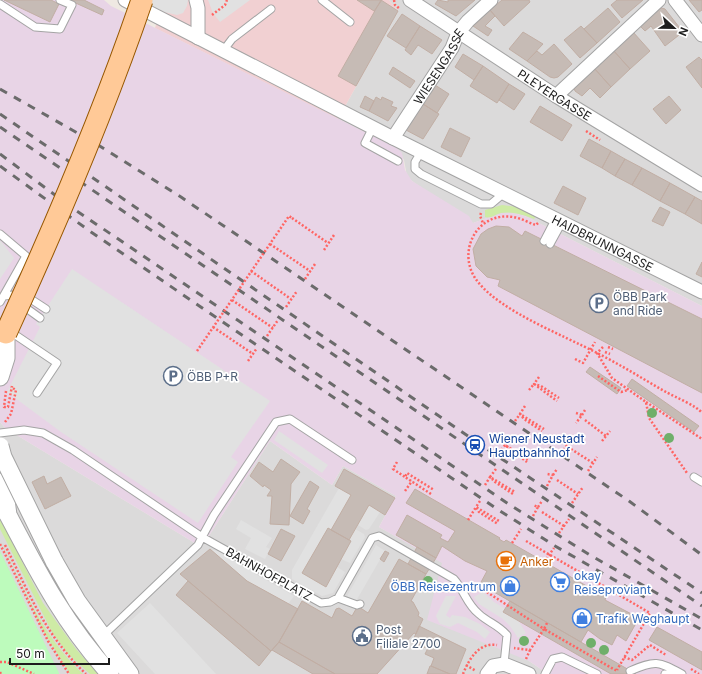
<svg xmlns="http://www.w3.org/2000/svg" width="702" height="674" viewBox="0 0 702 674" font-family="Inter,sans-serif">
  <rect width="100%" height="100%" fill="#efe9e2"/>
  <path fill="#dbdada" d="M 389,0 L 702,0 L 702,306 L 525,216 L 514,213 L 493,216 L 473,223 L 412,181 L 407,176 L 404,160 L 397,148 L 338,119 L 398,11 Z
    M 0,422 L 5,428 L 198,545 L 205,542 L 270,441 L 332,485 L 343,466 L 396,496 L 379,527 L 443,563 L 529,661 L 548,674 L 0,674 Z"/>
  <path fill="#f1d0d2" d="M 164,0 L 389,0 L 398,11 L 338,119 L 155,28 Z"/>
  <path fill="#e8d4e6" d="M 0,0 L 104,0 L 111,6 L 397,148 L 402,153 L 405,170 L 412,181 L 469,216 L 473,223 L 501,213 L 514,213 L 525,216 L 702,306 L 702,674 L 548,674 L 529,661 L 427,620 L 442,563 L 379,527 L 396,496 L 343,466 L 332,485 L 270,441 L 205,542 L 198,545 L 5,428 L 0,422 Z"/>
  <path fill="#ceeba5" d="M 502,205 L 518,207 L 536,216 L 534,219 C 524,215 512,211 501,213 C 496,214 491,219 485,217 L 485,210 Z
    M 0,518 L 43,603 L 76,649 L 98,674 L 90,674 L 68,654 L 52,632 L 0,529 Z
    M 0,539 C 25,590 41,634 83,674 L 70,674 L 42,629 Z"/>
  <path fill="#bdfbbc" d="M 0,551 L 59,673 L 59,674 L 0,674 Z"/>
  <path fill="#e1e1e1" d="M 142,0 L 188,0 L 187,6 L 183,13 L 177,15 L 164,12 Z
    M 208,0 L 250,0 L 220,22 L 213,13 Z
    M 0,240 L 14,258 L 0,279 Z
    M 72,269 L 270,401 L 231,457 L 238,462 L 198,523 L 61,432 L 7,392 L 40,327 L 36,324 Z
    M 279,431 L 328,465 L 322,473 L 274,440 Z
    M 339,488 L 351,495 L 331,530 L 328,528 L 302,573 L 326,587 L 337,567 L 345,572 L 333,593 L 322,596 L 292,579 L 292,570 Z
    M 369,505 L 380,512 L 369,529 L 366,530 L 358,525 Z
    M 241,520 L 272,538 L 266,547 L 270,549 L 265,559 L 245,549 L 251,538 L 236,529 Z
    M 355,529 L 364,534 L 365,537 L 350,563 L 341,559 L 351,542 L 349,540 Z
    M 376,545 L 385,551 L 356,601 L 347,596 Z
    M 210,549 L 225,553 L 240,561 L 252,572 L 294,596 L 288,604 L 247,581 Z
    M 483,592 L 494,602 L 509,611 L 518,620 L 526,633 L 518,638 L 510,626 L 503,619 L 479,604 L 474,597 Z
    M 446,596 L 456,596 L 446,615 L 450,618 L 452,615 L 465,617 L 480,624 L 490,632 L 485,639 L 477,632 L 458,623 L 450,627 L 440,624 L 436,616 Z
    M 150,603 L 216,674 L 155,674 L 117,633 Z"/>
  <path fill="#c6bbb5" stroke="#c1aea4" d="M 4,0 L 51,0 L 59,4 L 50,22 Z
    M 69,0 L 84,0 L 104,10 L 102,15 Z
    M 357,0 L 382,0 L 374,11 Z
    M 381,0 L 398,11 L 356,86 L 338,76 Z
    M 438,0 L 448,2 L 448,0 L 475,0 L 456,16 L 435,4 Z
    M 502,0 L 529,0 L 530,2 L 504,26 L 490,10 Z
    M 617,0 L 643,0 L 622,18 L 611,5 Z
    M 689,0 L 702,0 L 702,10 L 699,12 Z
    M 658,7 L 665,9 L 683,32 L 665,46 L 651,26 L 645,31 L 639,25 Z
    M 608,8 L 620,22 L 597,43 L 584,29 Z
    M 490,10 L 495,16 L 485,26 L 492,30 L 488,36 L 473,26 Z
    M 402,14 L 420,26 L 406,48 L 387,36 Z
    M 420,26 L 442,40 L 432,54 L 418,45 L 411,55 L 405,50 Z
    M 581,26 L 597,43 L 580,58 L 564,40 Z
    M 523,32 L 543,44 L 527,61 L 509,49 Z
    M 633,32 L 650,51 L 630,69 L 613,50 Z
    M 554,44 L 572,64 L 558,77 L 554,78 L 550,77 L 527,61 L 537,51 L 542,55 Z
    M 613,50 L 630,69 L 611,87 L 594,68 Z
    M 463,54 L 483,66 L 474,80 L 455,67 Z
    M 699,57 L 702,60 L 702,88 L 686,67 Z
    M 483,66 L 509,84 L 497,103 L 470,86 Z
    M 393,67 L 415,81 L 410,88 L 389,74 Z
    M 594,68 L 611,87 L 600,98 L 590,88 L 582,96 L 575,91 L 574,88 Z
    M 509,84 L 525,94 L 514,110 L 499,100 Z
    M 435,85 L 449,94 L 437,113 L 423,104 Z
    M 365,96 L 374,101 L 369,111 L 360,107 Z
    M 669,96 L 681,110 L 666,124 L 653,109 Z
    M 376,97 L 381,100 L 382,97 L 393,102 L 391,106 L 397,108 L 388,121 L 369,111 Z
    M 423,104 L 439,114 L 423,139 L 406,130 Z
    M 540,106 L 572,125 L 562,141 L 530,122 Z
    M 450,128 L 470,138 L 461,157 L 441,147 Z
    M 589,139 L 611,151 L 602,168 L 580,156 Z
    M 611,151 L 625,159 L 615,176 L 602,168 Z
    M 625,159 L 642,168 L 632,185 L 615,176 Z
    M 642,168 L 670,183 L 660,201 L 632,185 Z
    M 670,183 L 695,197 L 685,214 L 660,201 Z
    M 563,186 L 586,198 L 578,215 L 554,203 Z
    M 695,197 L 702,201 L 702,224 L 685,214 Z
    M 660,207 L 670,212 L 663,226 L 652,221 Z
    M 496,226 L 509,227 L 522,236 L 525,231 L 702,319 L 702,393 L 498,286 L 500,280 L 487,277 L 476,266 L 473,249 L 481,234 L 488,229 Z
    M 702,262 L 702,277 L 696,274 Z
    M 590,367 L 621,388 L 617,394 L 586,372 Z
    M 632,379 L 699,426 L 694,432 L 627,386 Z
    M 281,459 L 300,472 L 291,484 L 289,525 L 270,524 L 272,496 L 267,496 L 271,490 L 264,485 L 263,487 L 250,476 L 259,462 L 273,472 Z
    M 344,469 L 395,498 L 385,515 L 369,505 L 349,540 L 331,530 L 351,495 L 335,486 Z
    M 44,476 L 47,484 L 61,477 L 71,496 L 45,509 L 32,482 Z
    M 310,481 L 319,487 L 307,509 L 310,511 L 303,524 L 290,516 Z
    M 415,489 L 500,538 L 499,539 L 504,542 L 506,540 L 606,597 L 605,600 L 639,618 L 626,641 L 617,635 L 612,645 L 600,639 L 588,630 L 581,642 L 480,584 L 487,571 L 465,561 L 442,546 L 436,558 L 396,535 L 407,515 L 442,535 L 440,538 L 448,542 L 455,531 L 406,503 Z
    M 328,528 L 351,541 L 326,587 L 302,573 Z
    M 281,529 L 295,536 L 281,561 L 268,554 Z
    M 417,547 L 436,558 L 426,574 L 408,564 Z
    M 210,549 L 247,581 L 298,609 L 279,642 L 271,651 L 180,574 Z
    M 385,551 L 389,553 L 384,562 L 380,559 Z
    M 399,559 L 426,574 L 411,601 L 413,602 L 419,613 L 418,616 L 423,619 L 416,634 L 414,633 L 377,674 L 335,674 L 279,642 L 302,601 L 332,618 L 336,609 L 339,608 L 352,616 L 356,609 L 359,607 L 368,613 Z
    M 188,581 L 271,651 L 259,666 L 176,595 Z
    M 510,601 L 636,674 L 611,674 L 503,612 Z
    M 419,626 L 466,649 L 456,674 L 450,674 L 431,666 L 434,658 L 425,654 L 428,648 L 424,647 L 424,648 L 412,643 Z
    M 657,627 L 702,652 L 702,670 L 649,640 Z
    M 279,642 L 335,674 L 313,674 L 272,650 Z
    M 430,666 L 431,666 L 450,674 L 427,674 Z"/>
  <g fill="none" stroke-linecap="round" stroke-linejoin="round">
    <defs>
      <path id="service" d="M 322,0 L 350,22
        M 0,4 L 35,27 L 60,29 L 72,5 L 60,0
        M 223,51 L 232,39 L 271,9
        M 373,127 L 365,143 L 398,161
        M 421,152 L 415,162 L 415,169 L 421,174 L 481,204 L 491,204 L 504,193
        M 0,234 L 26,256 L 0,302
        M 544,241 L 556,218
        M 550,244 L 562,222
        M 4,296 L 23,294 L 46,309
        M 22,305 L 40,318
        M 8,330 L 57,363 L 37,393
        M 0,433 L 24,430 L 43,433 L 73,450 L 202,537 L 214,515 L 276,422 L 290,419 L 352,460
        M 694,477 L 702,482
        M 338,598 L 357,605 L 360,604
        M 101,633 L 109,630 L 198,545 L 202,537 L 321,603 L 330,602 L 338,598 L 372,538 L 379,536 L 454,579 C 464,590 467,605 479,614 C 489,623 497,624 507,635 L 504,664
        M 630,671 C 655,660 658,661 682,674
        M 545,674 L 553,659 L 562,657 L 597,674
        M 665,674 L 676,671"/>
      <g id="minor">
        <path id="s1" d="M 125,0 L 393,138 L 702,292"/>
        <path d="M 196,0 L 198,8 L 198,38"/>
        <path id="s2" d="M 410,0 L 556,96 L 702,185"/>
        <path d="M 675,0 L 702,35"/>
        <path d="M 556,96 L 659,0"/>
        <path id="s3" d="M 393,138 L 452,48 L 458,33 L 468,21 L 491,0"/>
        <path d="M 487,674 L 493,666 L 504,664 L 529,674"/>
      </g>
      <path id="tertiary" d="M 0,377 L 6,358 L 6,333
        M 0,482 L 5,492 L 8,515
        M 0,505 L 8,515 C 39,574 64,623 110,674
        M 54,561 L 77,601 L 130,674"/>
    </defs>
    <use href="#service" stroke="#a4a4a4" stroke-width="9"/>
    <use href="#minor" stroke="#a4a4a4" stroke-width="15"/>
    <use href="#tertiary" stroke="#a4a4a4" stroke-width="19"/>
    <path stroke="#ff6563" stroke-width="2.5" stroke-dasharray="2 2" stroke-linecap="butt" d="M 394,0 L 395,5 L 400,9
      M 212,15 L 225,5 L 227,0
      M 586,131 L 600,140
      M 481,213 L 480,216 L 483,223
      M 292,218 L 328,243
      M 538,223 L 536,225 C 529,223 521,218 513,217 C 476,211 455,254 478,282 C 502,312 563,335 597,353 C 621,365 643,379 666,392 C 675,397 697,406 702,413
      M 270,244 L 310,271
      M 324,250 L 334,235
      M 251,271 L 291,299
      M 305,279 L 315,264
      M 232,300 L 273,328
      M 286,307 L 297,291
      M 213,327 L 253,354
      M 267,336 L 278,320
      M 603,347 L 597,353 L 612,378 L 646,402 L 649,418 L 687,473
      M 608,347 L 613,349
      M 605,352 L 610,354
      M 575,359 L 583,363 L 595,342
      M 248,361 L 257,348
      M 598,376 L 621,392 L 628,390
      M 539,377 L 534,384 L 541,386 L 559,398
      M 529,390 L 534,384 L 557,401
      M 6,391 L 4,407 L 8,407 L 12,386
      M 646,402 L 702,439
      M 525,406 L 520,414 L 544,429
      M 576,413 L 582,415 L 576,423
      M 582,415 L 585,410
      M 585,420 L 606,436
      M 515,421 L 520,414 L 524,419 L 542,431
      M 5,422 L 11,414 L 16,390 L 11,387
      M 511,436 L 505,445 L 529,460
      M 602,441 L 610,431
      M 568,444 L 571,439
      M 571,449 L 593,463
      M 499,453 L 505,445 L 527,462
      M 561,453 L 568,444 L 562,442
      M 397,462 L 393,469 L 405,477
      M 496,469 L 490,477 L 515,492
      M 588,471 L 597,457
      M 553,475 L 557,469
      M 557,480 L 578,494
      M 485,485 L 490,477 L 495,482 L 513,494
      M 547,486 L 553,475 L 547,474
      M 405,491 L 412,481
      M 431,494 L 405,477 L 407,473 L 434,490
      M 480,501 L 476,507 L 479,512 L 498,524
      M 572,503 L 583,487
      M 538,507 L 542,501
      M 542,512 L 564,526
      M 533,516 L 538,507 L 533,505
      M 468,520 L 476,507 L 499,521
      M 559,533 L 569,519
      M 526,541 L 650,613 L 617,670
      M 512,543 L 521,529
      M 0,544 L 48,641 L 69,674
      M 5,545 C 30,595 45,635 86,674
      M 544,562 L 554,548
      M 469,586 L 476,585 L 544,629 L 530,650 L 514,648
      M 547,623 L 544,629 L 617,671
      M 624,657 L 632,660 L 650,645 L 666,655
      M 526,659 L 530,650
      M 0,662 L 7,662 L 34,674
      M 466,665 L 476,671
      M 691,669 L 699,674
      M 0,672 L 1,674
      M 463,674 C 469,659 479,642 497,645"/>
    <use href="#service" stroke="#fff" stroke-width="7"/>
    <use href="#minor" stroke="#fff" stroke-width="13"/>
    <use href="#tertiary" stroke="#fff" stroke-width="17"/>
    <path stroke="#6b6b6b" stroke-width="3" stroke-dasharray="8 8" stroke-linecap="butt" d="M 0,89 L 95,143 L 181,197 L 629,501 L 702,555
      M 0,114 L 481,445 L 702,593
      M 0,127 L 702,606
      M 0,154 L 71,207 L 510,505 L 590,555 L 702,619
      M 0,166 L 91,232 L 497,509 L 555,546 L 702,630"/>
    <defs>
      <path id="tertiary-bridge" d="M 0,446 L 3,457 L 54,561"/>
      <path id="primary-bridge" d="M 6,333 C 56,224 103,114 142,0"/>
    </defs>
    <use href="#tertiary-bridge" stroke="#a4a4a4" stroke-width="19" stroke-linecap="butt"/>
    <use href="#primary-bridge" stroke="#965700" stroke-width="23" stroke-linecap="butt"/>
    <path stroke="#ff6563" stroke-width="2.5" stroke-dasharray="2 2" stroke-linecap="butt" d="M 197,351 L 289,216 L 292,218"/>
    <use href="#tertiary-bridge" stroke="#fff" stroke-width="17"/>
    <use href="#primary-bridge" stroke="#ffc997" stroke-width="21"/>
  </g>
  <g fill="#6faf6a">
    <circle cx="652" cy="413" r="5"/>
    <circle cx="669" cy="438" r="5"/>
    <circle cx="428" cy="581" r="5"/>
    <circle cx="524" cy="641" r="5"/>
    <circle cx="591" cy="643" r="5"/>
    <circle cx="604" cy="650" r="5"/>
  </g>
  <defs>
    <symbol id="parking-ring" viewBox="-11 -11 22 22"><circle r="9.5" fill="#fff" stroke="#5c6f8a" stroke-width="1.5"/><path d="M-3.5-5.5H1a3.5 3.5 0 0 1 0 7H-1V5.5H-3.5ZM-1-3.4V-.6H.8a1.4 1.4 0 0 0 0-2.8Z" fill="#5c6f8a"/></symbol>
    <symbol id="station-ring" viewBox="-11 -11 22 22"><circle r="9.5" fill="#fff" stroke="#1a4fb4" stroke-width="1.5"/><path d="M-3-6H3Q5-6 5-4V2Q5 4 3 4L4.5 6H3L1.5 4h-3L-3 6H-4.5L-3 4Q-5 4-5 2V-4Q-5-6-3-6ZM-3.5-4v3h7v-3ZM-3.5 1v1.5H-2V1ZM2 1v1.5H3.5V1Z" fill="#1a4fb4"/></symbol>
    <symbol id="cafe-ring" viewBox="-11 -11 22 22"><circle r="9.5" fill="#fff" stroke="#e8710a" stroke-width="1.5"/><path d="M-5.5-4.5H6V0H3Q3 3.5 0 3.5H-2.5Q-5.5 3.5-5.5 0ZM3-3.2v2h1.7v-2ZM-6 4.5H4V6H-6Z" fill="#e8710a"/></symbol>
    <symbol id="supermarket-ring" viewBox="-11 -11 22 22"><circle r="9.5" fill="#fff" stroke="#3f7fe0" stroke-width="1.5"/><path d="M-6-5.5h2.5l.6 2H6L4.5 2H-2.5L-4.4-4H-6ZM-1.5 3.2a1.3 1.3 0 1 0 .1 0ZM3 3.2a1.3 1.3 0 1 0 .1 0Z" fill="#3f7fe0"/></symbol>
    <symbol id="shop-ring" viewBox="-11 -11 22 22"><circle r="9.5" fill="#fff" stroke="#3f7fe0" stroke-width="1.5"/><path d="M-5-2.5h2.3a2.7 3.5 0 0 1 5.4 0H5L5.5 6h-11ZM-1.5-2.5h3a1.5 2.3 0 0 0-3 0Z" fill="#3f7fe0"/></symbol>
    <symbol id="civic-ring" viewBox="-11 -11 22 22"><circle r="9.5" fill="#fff" stroke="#5c6f8a" stroke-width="1.5"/><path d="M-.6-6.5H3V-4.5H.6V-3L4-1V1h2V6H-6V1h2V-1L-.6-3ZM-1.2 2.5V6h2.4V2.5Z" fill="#5c6f8a"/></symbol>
  </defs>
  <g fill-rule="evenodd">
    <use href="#parking-ring" x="588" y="292" width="22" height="22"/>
    <use href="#parking-ring" x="162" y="365" width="22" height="22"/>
    <use href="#station-ring" x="464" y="434" width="22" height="22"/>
    <use href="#cafe-ring" x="495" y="550" width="22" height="22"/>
    <use href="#supermarket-ring" x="549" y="571" width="22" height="22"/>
    <use href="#shop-ring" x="499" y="575" width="22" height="22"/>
    <use href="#shop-ring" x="571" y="607" width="22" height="22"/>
    <use href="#civic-ring" x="351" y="625" width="22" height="22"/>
  </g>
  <g text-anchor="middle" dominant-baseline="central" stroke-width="3.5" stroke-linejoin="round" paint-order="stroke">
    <g font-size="12" fill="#1d1d1d" stroke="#fff">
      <text stroke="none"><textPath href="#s3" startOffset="85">WIESENGASSE</textPath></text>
      <text stroke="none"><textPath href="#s2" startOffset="173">PLEYERGASSE</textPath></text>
      <text stroke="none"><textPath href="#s1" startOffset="536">HAIDBRUNNGASSE</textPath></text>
      <text transform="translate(269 574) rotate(29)">BAHNHOFPLATZ</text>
    </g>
    <g font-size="12" fill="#4e5e75" stroke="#fff" text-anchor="start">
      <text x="613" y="296">ÖBB Park<tspan x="613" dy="14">and Ride</tspan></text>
      <text x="187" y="376">ÖBB P+R</text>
      <text x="376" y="629">Post<tspan x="376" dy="14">Filiale 2700</tspan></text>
    </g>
    <g font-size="12" fill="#164399" stroke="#fff" text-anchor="start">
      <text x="489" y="438">Wiener Neustadt<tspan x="489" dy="14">Hauptbahnhof</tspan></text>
    </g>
    <g font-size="12" fill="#c56008" stroke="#fff" text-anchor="start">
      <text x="520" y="561">Anker</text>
    </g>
    <g font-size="12" fill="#366cbe" stroke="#fff" text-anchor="start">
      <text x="574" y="575">okay<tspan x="574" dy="14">Reiseproviant</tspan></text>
      <text x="496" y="586" text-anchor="end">ÖBB Reisezentrum</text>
      <text x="596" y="618">Trafik Weghaupt</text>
    </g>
  </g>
  <g transform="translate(674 28) rotate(112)" stroke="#ffffff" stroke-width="3" paint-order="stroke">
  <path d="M0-3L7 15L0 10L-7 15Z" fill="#1d1d1d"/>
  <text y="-6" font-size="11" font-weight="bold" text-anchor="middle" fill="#1d1d1d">N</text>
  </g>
  <path d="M10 658v6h99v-6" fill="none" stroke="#1d1d1d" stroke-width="2"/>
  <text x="16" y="658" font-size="12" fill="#1d1d1d" stroke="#ffffff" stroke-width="3" paint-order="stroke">50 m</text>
</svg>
